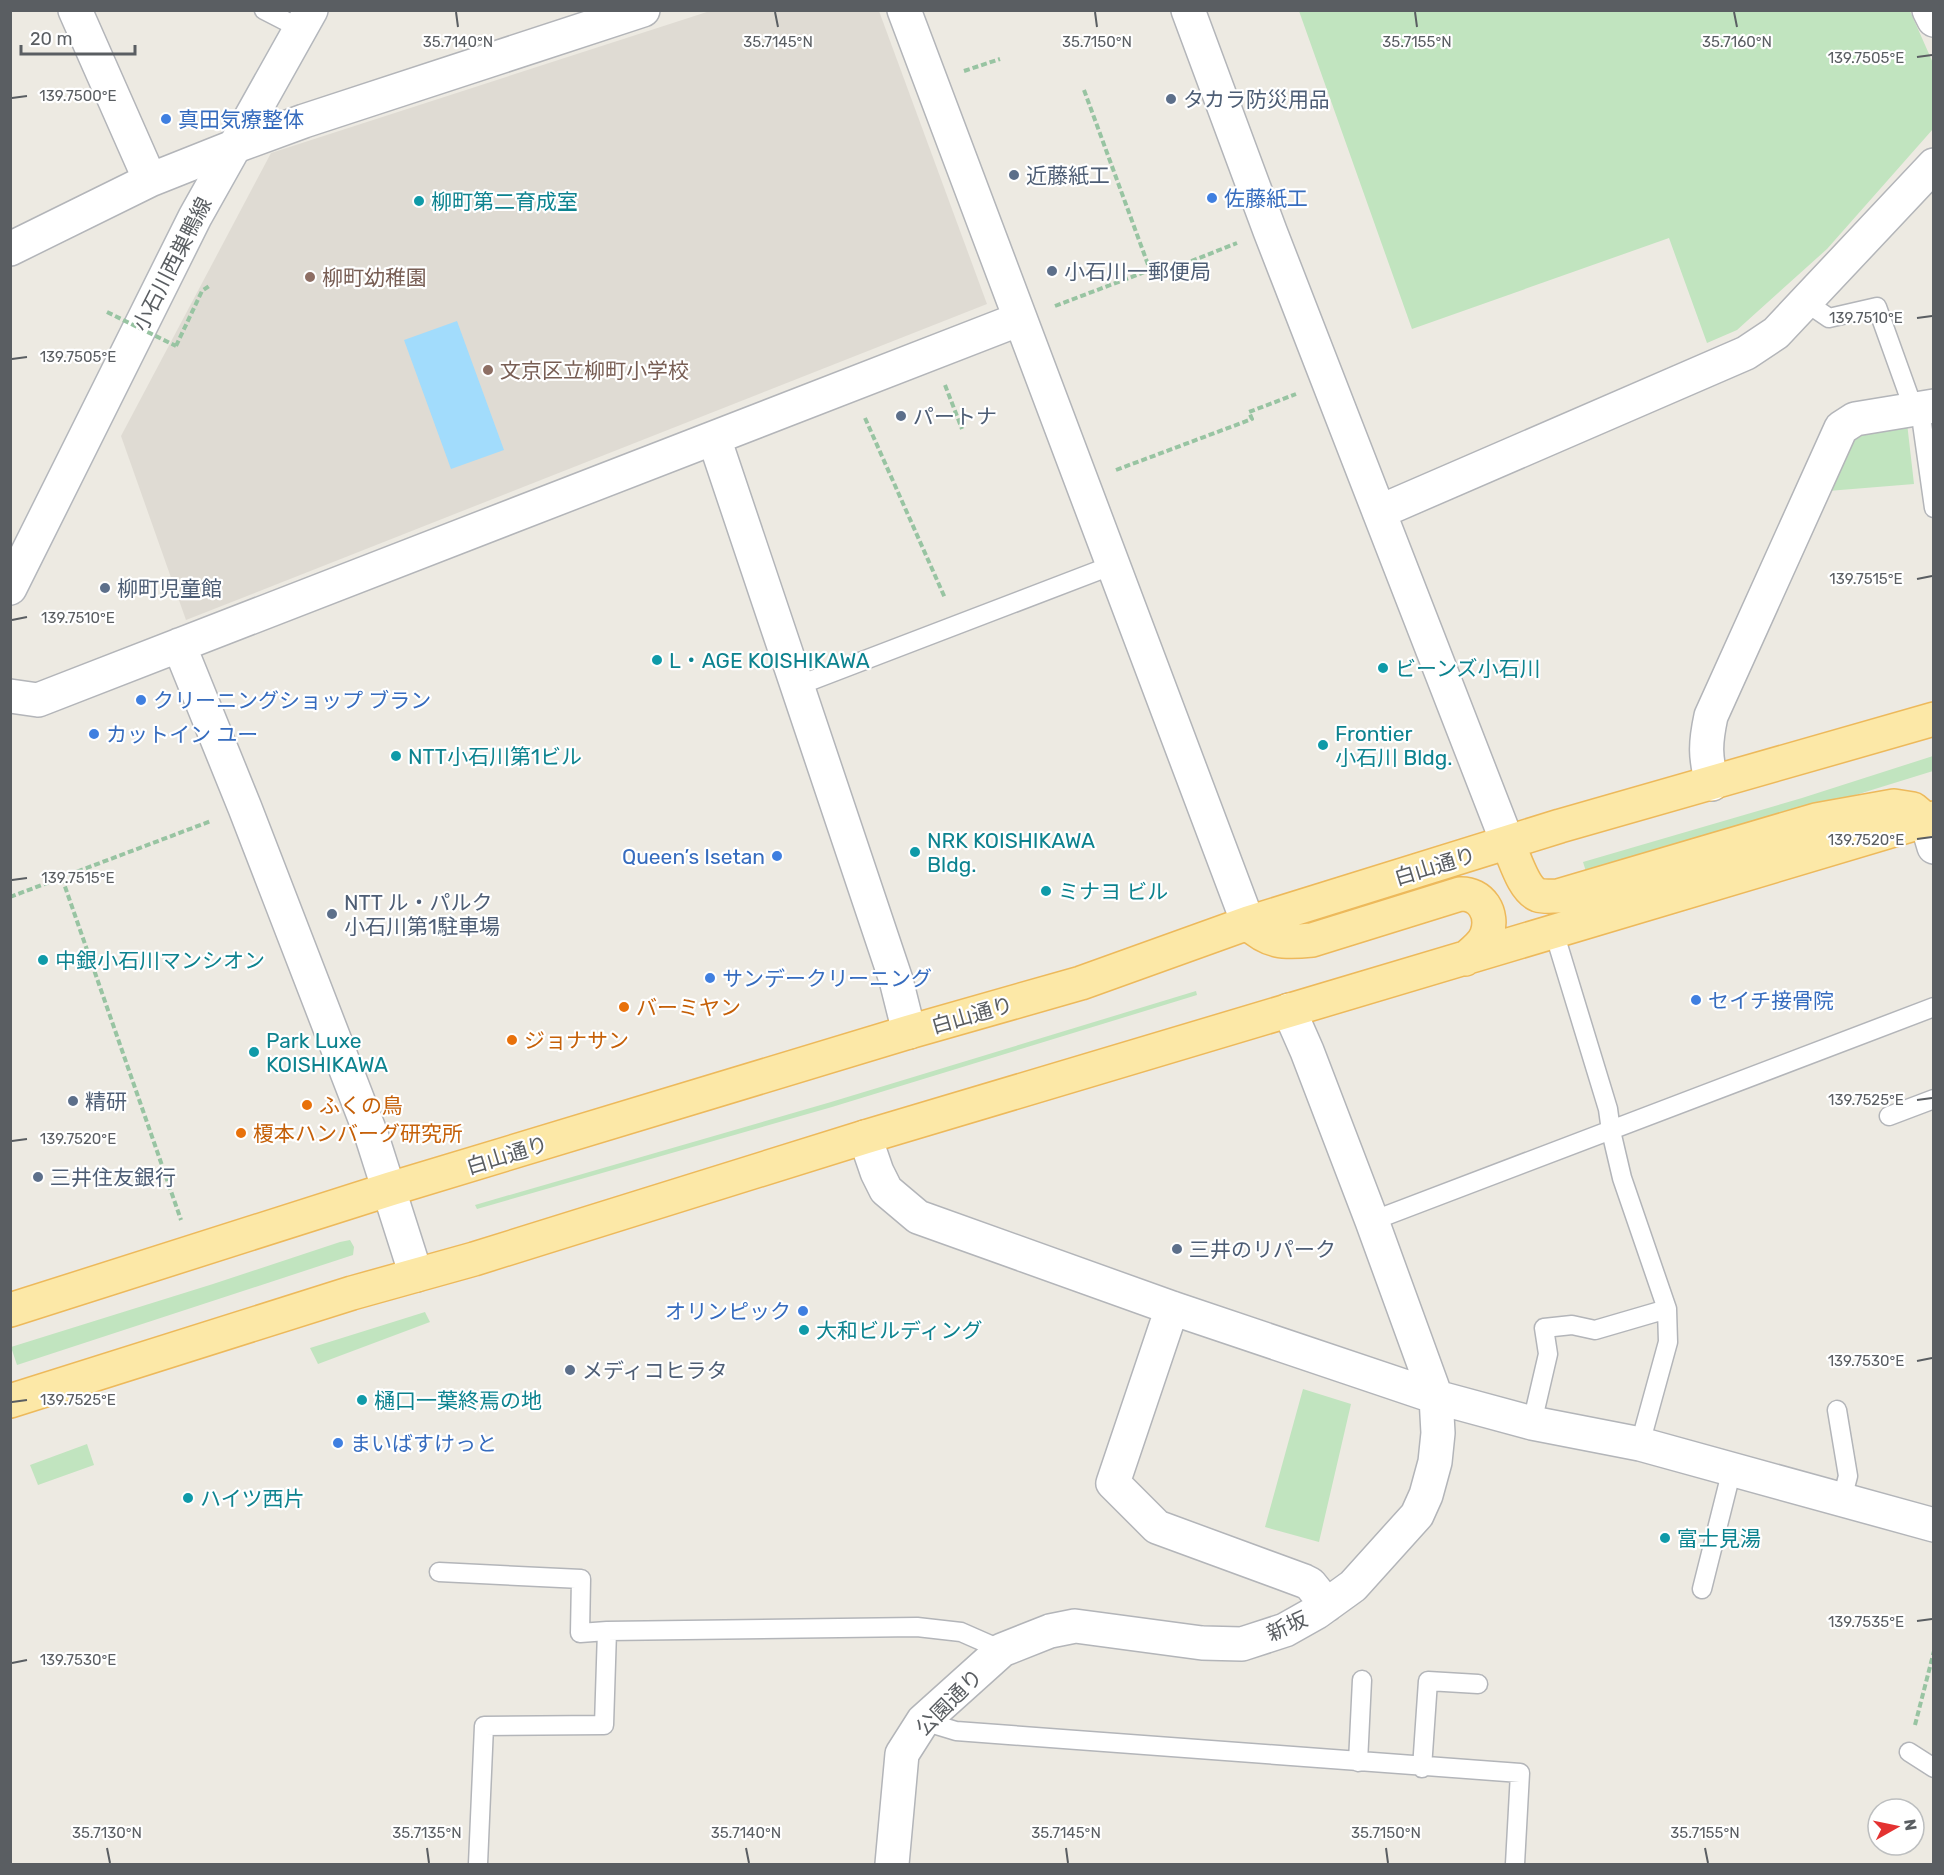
<svg xmlns="http://www.w3.org/2000/svg" width="1944" height="1875" viewBox="0 0 1944 1875" font-family="Rubik,'Noto Sans JP',sans-serif">
  <rect width="100%" height="100%" fill="#edeae2"/>
  <path fill="#dfdbd3" d="M 710,11 L 879,11 L 987,304 L 186,620 L 121,436 L 271,153 Z"/>
  <path fill="#c1e4bf" d="M 1299,11 L 1910,11 L 1933,63 L 1933,129 L 1827,249 L 1737,330 L 1707,343 L 1669,238 L 1412,329 Z
    M 1907,423 L 1914,484 L 1828,491 L 1857,431 Z
    M 1933,756 L 1933,771 L 1588,878 L 1583,862 L 1802,798 Z
    M 1196,991 L 1197,995 L 832,1107 L 477,1209 L 475,1205 L 831,1102 Z
    M 350,1240 L 354,1247 L 353,1255 L 17,1365 L 11,1347 L 213,1284 L 340,1242 Z
    M 425,1312 L 430,1322 L 318,1364 L 310,1348 Z
    M 1303,1389 L 1351,1404 L 1319,1542 L 1265,1527 Z
    M 87,1444 L 94,1465 L 38,1485 L 30,1465 Z"/>
  <path fill="#a2dcfc" d="M 457,321 L 504,450 L 451,469 L 404,340 Z"/>
  <g fill="none" stroke-linecap="round" stroke-linejoin="round">
    <defs>
      <path id="service" d="M 264,10 L 301,29
        M 1804,301 L 1829,318 L 1877,307 L 1914,410
        M 1920,409 L 1934,508
        M 797,686 L 1113,565
        M 1554,932 L 1608,1109 L 1611,1131 L 1622,1178 L 1667,1309 L 1668,1342 L 1640,1444
        M 1889,1116 L 1934,1099
        M 1372,1221 L 1934,1007
        M 1837,1410 L 1848,1476 L 1842,1499
        M 1532,1423 L 1548,1354 L 1544,1328 L 1572,1325 L 1595,1330 L 1667,1309
        M 439,1572 L 581,1579 L 580,1633 L 607,1631
        M 1702,1589 L 1732,1469
        M 923,1721 L 956,1731 L 1520,1773 L 1515,1864
        M 1909,1752 L 1934,1768
        M 1358,1762 L 1362,1680
        M 1422,1768 L 1428,1681 L 1478,1684
        M 478,1864 L 484,1726 L 604,1725 L 607,1631 L 917,1627 L 961,1632 L 1002,1650"/>
      <path id="minor" d="M 75,10 L 150,180
        M 904,10 L 1248,923
        M 1188,10 L 1270,231 L 1508,844
        M 1929,10 L 1934,20
        M 10,249 L 150,180 L 233,147 L 304,121 L 643,10
        M 714,438 L 896,980 L 909,1032
        M 1379,512 L 1746,353 L 1776,333 L 1934,165
        M 179,645 L 245,808 L 372,1137 L 416,1275
        M 10,696 L 38,700 L 1020,319
        M 1712,784 C 1705,756 1705,744 1711,716 L 1841,428 L 1855,419 L 1934,406
        M 1926,820 L 1934,847
        M 865,1137 L 877,1172 L 886,1190 L 918,1217 L 1172,1308 L 1436,1397 L 1532,1423 L 1640,1444 L 1934,1525
        M 1172,1308 L 1113,1483 L 1157,1527 L 1304,1581 L 1310,1584 L 1327,1605
        M 892,1864 L 902,1754 L 923,1721 L 1002,1650 L 1050,1631 L 1075,1626 L 1202,1643 L 1242,1644 L 1285,1630 L 1317,1612 L 1353,1586 L 1417,1515 L 1426,1495 L 1435,1462 L 1438,1433 L 1436,1397 L 1372,1221 L 1307,1051 L 1289,1010"/>
      <path id="secondary" d="M 10,588 L 195,217 L 311,10"/>
      <path id="primary" d="M 1508,844 C 1515,858 1523,889 1538,895 C 1544,897 1551,896 1558,896 L 1816,820 L 1894,806 L 1913,809 L 1926,820
        M 1248,923 C 1269,943 1284,943 1312,940 L 1460,894 C 1481,893 1494,913 1487,934 C 1484,944 1473,952 1465,959
        M 10,1310 L 390,1189 L 909,1032 L 1081,983 L 1248,923 L 1560,826 L 1934,719
        M 10,1401 L 352,1293 L 474,1259 L 865,1137 L 1934,818"/>
    </defs>
    <use href="#service" stroke="#b3b5b9" stroke-width="21"/>
    <use href="#minor" stroke="#b3b5b9" stroke-width="36"/>
    <use href="#secondary" stroke="#b4b7bc" stroke-width="36"/>
    <use href="#primary" stroke="#edb95b" stroke-width="36"/>
    <path stroke="#98c4a2" stroke-width="4" stroke-dasharray="6 3" stroke-linecap="butt" d="M 964,71 L 1000,59
      M 1084,90 L 1150,270
      M 1055,306 L 1150,270 L 1179,266 L 1237,243
      M 176,346 L 202,291 L 209,286
      M 945,385 L 962,429
      M 865,418 L 945,598
      M 1116,470 L 1252,419 L 1249,412 L 1296,394
      M 62,878 L 181,1220
      M 10,897 L 211,821
      M 1915,1725 L 1934,1651"/>
    <use href="#service" stroke="#fff" stroke-width="18"/>
    <use href="#minor" stroke="#fff" stroke-width="33"/>
    <use href="#secondary" stroke="#fff" stroke-width="33"/>
    <use href="#primary" stroke="#fce8a7" stroke-width="33"/>
    <path stroke="#98c4a2" stroke-width="4" stroke-dasharray="6 3" stroke-linecap="butt" d="M 107,312 L 176,346"/>
  </g>
  <path fill="none" stroke="#5a5e62" stroke-width="2" d="M 456,12 L 458,27M 775,12 L 778,27M 1095,12 L 1097,27M 1415,12 L 1417,27M 1734,12 L 1737,27M 1917,57 L 1932,55M 12,98 L 27,96M 1917,318 L 1932,316M 12,359 L 27,357M 1917,579 L 1932,576M 12,620 L 27,617M 1917,839 L 1932,837M 12,880 L 27,878M 1917,1100 L 1932,1098M 12,1141 L 27,1139M 1917,1361 L 1932,1358M 12,1402 L 27,1400M 1917,1621 L 1932,1619M 12,1663 L 27,1660M 107,1848 L 110,1863M 427,1848 L 429,1863M 746,1848 L 749,1863M 1066,1848 L 1068,1863M 1386,1848 L 1388,1863M 1705,1848 L 1708,1863"/>
  <g fill="#5c6f8a" stroke="#fff" stroke-width="2">
    <circle cx="1171" cy="99" r="6"/>
    <circle cx="1014" cy="175" r="6"/>
    <circle cx="1052" cy="271" r="6"/>
    <circle cx="901" cy="416" r="6"/>
    <circle cx="105" cy="588" r="6"/>
    <circle cx="332" cy="914" r="6"/>
    <circle cx="73" cy="1101" r="6"/>
    <circle cx="38" cy="1177" r="6"/>
    <circle cx="1177" cy="1249" r="6"/>
    <circle cx="570" cy="1370" r="6"/>
  </g>
  <g fill="#3f7fe0" stroke="#fff" stroke-width="2">
    <circle cx="166" cy="119" r="6"/>
    <circle cx="1212" cy="198" r="6"/>
    <circle cx="141" cy="700" r="6"/>
    <circle cx="94" cy="734" r="6"/>
    <circle cx="777" cy="856" r="6"/>
    <circle cx="710" cy="978" r="6"/>
    <circle cx="1696" cy="1000" r="6"/>
    <circle cx="803" cy="1311" r="6"/>
    <circle cx="338" cy="1443" r="6"/>
  </g>
  <g fill="#0f9aa8" stroke="#fff" stroke-width="2">
    <circle cx="419" cy="201" r="6"/>
    <circle cx="657" cy="660" r="6"/>
    <circle cx="1383" cy="668" r="6"/>
    <circle cx="1323" cy="745" r="6"/>
    <circle cx="396" cy="756" r="6"/>
    <circle cx="915" cy="852" r="6"/>
    <circle cx="1046" cy="891" r="6"/>
    <circle cx="43" cy="960" r="6"/>
    <circle cx="254" cy="1052" r="6"/>
    <circle cx="804" cy="1330" r="6"/>
    <circle cx="362" cy="1400" r="6"/>
    <circle cx="188" cy="1498" r="6"/>
    <circle cx="1665" cy="1538" r="6"/>
  </g>
  <g fill="#8d6e63" stroke="#fff" stroke-width="2">
    <circle cx="310" cy="277" r="6"/>
    <circle cx="488" cy="370" r="6"/>
  </g>
  <g fill="#e8710a" stroke="#fff" stroke-width="2">
    <circle cx="624" cy="1007" r="6"/>
    <circle cx="512" cy="1040" r="6"/>
    <circle cx="307" cy="1105" r="6"/>
    <circle cx="241" cy="1133" r="6"/>
  </g>
  <g text-anchor="middle" dominant-baseline="central" stroke-width="4.5" stroke-linejoin="round" paint-order="stroke">
    <g font-size="21" fill="#4e5e75" stroke="#fff" text-anchor="start">
      <text x="1183" y="99">タカラ防災用品</text>
      <text x="1026" y="175">近藤紙工</text>
      <text x="1064" y="271">小石川一郵便局</text>
      <text x="913" y="416">パートナ</text>
      <text x="117" y="588">柳町児童館</text>
      <text x="344" y="902">NTT ル・パルク<tspan x="344" dy="24">小石川第1駐車場</tspan></text>
      <text x="85" y="1101">精研</text>
      <text x="50" y="1177">三井住友銀行</text>
      <text x="1189" y="1249">三井のリパーク</text>
      <text x="582" y="1370">メディコヒラタ</text>
    </g>
    <g font-size="21" fill="#366cbe" stroke="#fff" text-anchor="start">
      <text x="178" y="119">真田気療整体</text>
      <text x="1224" y="198">佐藤紙工</text>
      <text x="153" y="700">クリーニングショップ ブラン</text>
      <text x="106" y="734">カットイン ユー</text>
      <text x="765" y="856" text-anchor="end">Queen’s Isetan</text>
      <text x="722" y="978">サンデークリーニング</text>
      <text x="1708" y="1000">セイチ接骨院</text>
      <text x="791" y="1311" text-anchor="end">オリンピック</text>
      <text x="350" y="1443">まいばすけっと</text>
    </g>
    <g font-size="21" fill="#0d838f" stroke="#fff" text-anchor="start">
      <text x="431" y="201">柳町第二育成室</text>
      <text x="669" y="660">L・AGE KOISHIKAWA</text>
      <text x="1395" y="668">ビーンズ小石川</text>
      <text x="1335" y="733">Frontier<tspan x="1335" dy="24">小石川 Bldg.</tspan></text>
      <text x="408" y="756">NTT小石川第1ビル</text>
      <text x="927" y="840">NRK KOISHIKAWA<tspan x="927" dy="24">Bldg.</tspan></text>
      <text x="1058" y="891">ミナヨ ビル</text>
      <text x="55" y="960">中銀小石川マンシオン</text>
      <text x="266" y="1040">Park Luxe<tspan x="266" dy="24">KOISHIKAWA</tspan></text>
      <text x="816" y="1330">大和ビルディング</text>
      <text x="374" y="1400">樋口一葉終焉の地</text>
      <text x="200" y="1498">ハイツ西片</text>
      <text x="1677" y="1538">富士見湯</text>
    </g>
    <g font-size="21" fill="#5a5e62" stroke="#fff">
      <text transform="translate(172 264) rotate(-63)">小石川西巣鴨線</text>
      <text transform="translate(1435 866) rotate(-17)">白山通り</text>
      <text transform="translate(972 1015) rotate(-16)">白山通り</text>
      <text transform="translate(507 1155) rotate(-17)">白山通り</text>
      <text transform="translate(1287 1626) rotate(-24)">新坂</text>
      <text transform="translate(949 1702) rotate(-45)">公園通り</text>
    </g>
    <g font-size="21" fill="#785e54" stroke="#fff" text-anchor="start">
      <text x="322" y="277">柳町幼稚園</text>
      <text x="500" y="370">文京区立柳町小学校</text>
    </g>
    <g font-size="21" fill="#c56008" stroke="#fff" text-anchor="start">
      <text x="636" y="1007">バーミヤン</text>
      <text x="524" y="1040">ジョナサン</text>
      <text x="319" y="1105">ふくの鳥</text>
      <text x="253" y="1133">榎本ハンバーグ研究所</text>
    </g>
  </g>
  <g font-size="15" text-anchor="middle" fill="#5a5e62" stroke="#fff" stroke-width="4.5" stroke-linejoin="round" paint-order="stroke">
    <text x="1737" y="47">35.7160°N</text>
    <text x="458" y="47">35.7140°N</text>
    <text x="778" y="47">35.7145°N</text>
    <text x="1097" y="47">35.7150°N</text>
    <text x="1417" y="47">35.7155°N</text>
    <text x="1866" y="63">139.7505°E</text>
    <text x="78" y="101">139.7500°E</text>
    <text x="1866" y="323">139.7510°E</text>
    <text x="78" y="362">139.7505°E</text>
    <text x="1866" y="584">139.7515°E</text>
    <text x="78" y="623">139.7510°E</text>
    <text x="1866" y="845">139.7520°E</text>
    <text x="78" y="883">139.7515°E</text>
    <text x="1866" y="1105">139.7525°E</text>
    <text x="78" y="1144">139.7520°E</text>
    <text x="1866" y="1366">139.7530°E</text>
    <text x="78" y="1405">139.7525°E</text>
    <text x="1866" y="1627">139.7535°E</text>
    <text x="78" y="1665">139.7530°E</text>
    <text x="107" y="1838">35.7130°N</text>
    <text x="427" y="1838">35.7135°N</text>
    <text x="746" y="1838">35.7140°N</text>
    <text x="1066" y="1838">35.7145°N</text>
    <text x="1386" y="1838">35.7150°N</text>
    <text x="1705" y="1838">35.7155°N</text>
  </g>
  <rect width="1944" height="1875" fill="none" stroke="#5a5e62" stroke-width="24"/>
  <g transform="translate(1896 1827) rotate(81)"><circle r="28" fill="#ffffff" stroke="#bdbfc0" stroke-width="1.5"/>
  <path d="M0-4.5L10 22L0 15L-10 22Z" fill="#e43231"/>
  <text y="-9" font-size="16" font-weight="bold" text-anchor="middle" fill="#5a5e62">N</text>
  </g>
  <path d="M21 45v9h114v-9" fill="none" stroke="#5a5e62" stroke-width="3"/>
  <text x="30" y="45" font-size="18" fill="#5a5e62" stroke="#ffffff" stroke-width="4.5" paint-order="stroke">20 m</text>
</svg>
